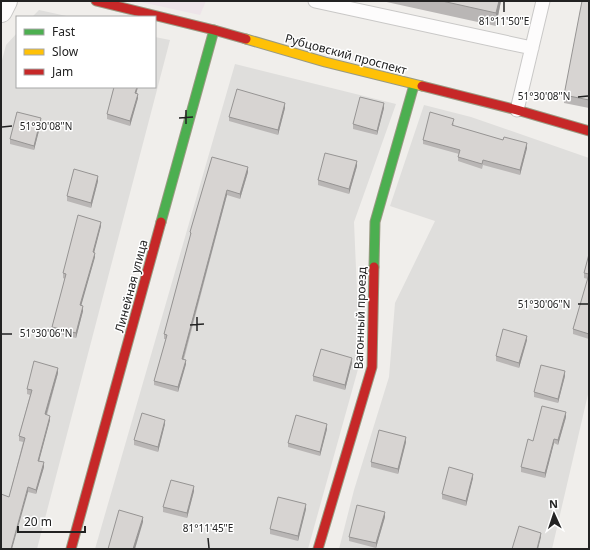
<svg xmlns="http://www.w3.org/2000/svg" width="590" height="550" viewBox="0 0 590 550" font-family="'Noto Sans',sans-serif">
  <rect width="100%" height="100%" fill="#f0eeeb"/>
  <path fill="#dfdedc" d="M 39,10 L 71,17 L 32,17 Z
    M 17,33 L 17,87 L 155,87 L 155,37 L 170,40 L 37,549 L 1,549 L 1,64 L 6,45 Z
    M 235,64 L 396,104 L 354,222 L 360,362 L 308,549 L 95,549 Z
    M 424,105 L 471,117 L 589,158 L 589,390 L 552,549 L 339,549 L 354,490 L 389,377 L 395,303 L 435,221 L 390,206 Z"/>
  <path fill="#ede4e9" d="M 136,1 L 206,1 L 200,15 Z"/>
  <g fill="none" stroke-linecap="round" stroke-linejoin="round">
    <defs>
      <path id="lane" d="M 315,1 L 532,48
        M 517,110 L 543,1"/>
      <path id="street" d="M 1,11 L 6,1"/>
      <path id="fast" d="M 161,222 L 214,30
        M 374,267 L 375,222 L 414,85"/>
      <path id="slow" d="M 246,39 L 325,62 L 422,86"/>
      <path id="jam" d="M 96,1 L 214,30 L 246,39
        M 422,86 L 517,110 L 589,131
        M 71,549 L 161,222
        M 318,549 L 372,367 L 374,267"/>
    </defs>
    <use href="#lane" stroke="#c9c8c7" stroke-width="15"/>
    <use href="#street" stroke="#c9c8c7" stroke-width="24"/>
    <use href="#fast" stroke="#999a82" stroke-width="11"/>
    <use href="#slow" stroke="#999a82" stroke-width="11"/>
    <use href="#jam" stroke="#999a82" stroke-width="11"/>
    <use href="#lane" stroke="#fdfcfc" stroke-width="13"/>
    <use href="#street" stroke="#fdfcfc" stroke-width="22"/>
    <use href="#fast" stroke="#4caf50" stroke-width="9"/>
    <use href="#slow" stroke="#ffc107" stroke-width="9"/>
    <use href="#jam" stroke="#c62828" stroke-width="9"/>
  </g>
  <path fill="#b9b6b5" d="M 382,1 L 501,1 L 496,26 Z
    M 589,1 L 589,108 L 564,103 L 564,95 Z
    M 114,87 L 138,87 L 136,93 L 138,98 L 130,126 L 107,119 L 107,114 Z
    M 285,108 L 278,135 L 229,121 L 229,117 Z
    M 384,108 L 377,135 L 353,129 L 353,124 Z
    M 41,123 L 34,150 L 10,144 L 10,139 Z
    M 454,123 L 453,126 L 527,148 L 520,175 L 483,165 L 482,169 L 458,161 L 458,157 L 459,154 L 423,144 L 423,140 Z
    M 212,157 L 248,172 L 240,199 L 227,195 L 184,359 L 186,364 L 178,392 L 154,385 L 154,381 L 166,339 L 164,339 L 164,334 L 190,237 L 190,232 Z
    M 357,166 L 349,194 L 318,185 L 318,180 Z
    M 98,181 L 91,208 L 67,201 L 67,196 Z
    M 101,226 L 94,252 L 95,257 L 81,305 L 83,311 L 76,338 L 52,332 L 52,327 L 65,279 L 63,278 L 63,273 Z
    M 589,254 L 589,339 L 573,334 L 573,329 L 588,279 L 584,278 L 584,273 Z
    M 527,340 L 519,368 L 496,361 L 496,356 Z
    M 352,363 L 345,390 L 313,381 L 313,376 Z
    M 58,373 L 47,415 L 50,420 L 39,461 L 44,467 L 36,494 L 28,492 L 9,497 L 23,442 L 19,441 L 19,436 L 30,395 L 27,394 L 27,389 Z
    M 565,376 L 558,403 L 534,397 L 534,392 Z
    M 566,417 L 558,445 L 554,443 L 545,478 L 521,472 L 521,467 L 533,441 Z
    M 165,424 L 158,452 L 134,445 L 134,440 Z
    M 327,429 L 320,456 L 288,447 L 288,443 Z
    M 406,442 L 398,474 L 371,467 L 371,462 Z
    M 473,478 L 466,506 L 442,499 L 442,494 Z
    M 194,491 L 187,518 L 163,512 L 163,507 Z
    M 306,509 L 298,541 L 270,534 L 270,529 Z
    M 385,517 L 376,548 L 349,541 L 349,537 Z"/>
  <path fill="#969493" d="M 499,1 L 501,1 L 496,26 L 496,13 Z
    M 137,87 L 138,87 L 135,98 L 135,93 Z
    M 138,94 L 138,98 L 130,126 L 130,121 Z
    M 285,103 L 285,108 L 278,135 L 278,130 Z
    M 384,103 L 384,108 L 377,135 L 377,131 Z
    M 41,118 L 41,123 L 34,150 L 34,146 Z
    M 527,143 L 527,148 L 520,175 L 520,170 Z
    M 357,161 L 357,166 L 349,194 L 349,189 Z
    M 248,167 L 248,172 L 240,199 L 240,194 Z
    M 98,176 L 98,181 L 91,208 L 91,203 Z
    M 227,190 L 227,195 L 182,363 L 182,359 Z
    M 101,222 L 101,226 L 93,257 L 93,252 Z
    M 95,253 L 95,257 L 80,310 L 80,305 Z
    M 83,306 L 83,311 L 76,338 L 76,333 Z
    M 527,336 L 527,340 L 519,368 L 519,363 Z
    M 352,358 L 352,363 L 345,390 L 345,385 Z
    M 186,360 L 186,364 L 178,392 L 178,387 Z
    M 58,368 L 58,373 L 45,419 L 45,414 Z
    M 565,371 L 565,376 L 558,403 L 558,399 Z
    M 566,412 L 566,417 L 558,445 L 558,440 Z
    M 50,416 L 50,420 L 38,465 L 38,461 Z
    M 165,420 L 165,424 L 158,452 L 158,447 Z
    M 327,424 L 327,429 L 320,456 L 320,452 Z
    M 406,437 L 406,442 L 398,474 L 398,469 Z
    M 554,439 L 554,443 L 545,478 L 545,473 Z
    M 44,462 L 44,467 L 36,494 L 36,490 Z
    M 473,474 L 473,478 L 466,506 L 466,501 Z
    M 194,486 L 194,491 L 187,518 L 187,513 Z
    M 28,487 L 28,492 L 12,549 L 11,549 Z
    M 306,504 L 306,509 L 298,541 L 298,536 Z
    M 385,512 L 385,517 L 376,548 L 376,543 Z
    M 143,517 L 143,522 L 135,549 L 133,549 Z
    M 541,533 L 541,537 L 538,549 L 537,549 Z"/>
  <path fill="#d7d4d2" stroke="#969493" d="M 442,1 L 499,1 L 496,13 Z
    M 582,1 L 589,1 L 589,100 L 564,95 Z
    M 114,87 L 137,87 L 135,93 L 138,94 L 130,121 L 107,114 Z
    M 237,89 L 285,103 L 278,130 L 229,117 Z
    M 360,97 L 384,103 L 377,131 L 353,124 Z
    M 17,112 L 41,118 L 34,146 L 10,139 Z
    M 430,112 L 454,119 L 452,125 L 503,140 L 504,137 L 527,143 L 520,170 L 483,160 L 482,164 L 458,157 L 460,150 L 423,140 Z
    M 325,153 L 357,161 L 349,189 L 318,180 Z
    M 212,157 L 248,167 L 240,194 L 227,190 L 182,359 L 186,360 L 178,387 L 154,381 L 167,335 L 164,334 L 191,233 L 190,232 Z
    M 74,169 L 98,176 L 91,203 L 67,196 Z
    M 78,215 L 101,222 L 93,252 L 95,253 L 80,305 L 83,306 L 76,333 L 52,327 L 66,274 L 63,273 Z
    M 589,254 L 589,334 L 573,329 L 589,274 L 584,273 Z
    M 503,329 L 527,336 L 519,363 L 496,356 Z
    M 321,349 L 352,358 L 345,385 L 313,376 Z
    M 34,361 L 58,368 L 45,414 L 50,416 L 38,461 L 44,462 L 36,490 L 28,487 L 11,549 L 1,549 L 1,494 L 9,497 L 25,438 L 19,436 L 32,390 L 27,389 Z
    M 541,365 L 565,371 L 558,399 L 534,392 Z
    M 542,406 L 566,412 L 558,440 L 554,439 L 545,473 L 521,467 L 528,439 L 533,441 Z
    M 142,413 L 165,420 L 158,447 L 134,440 Z
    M 296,415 L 327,424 L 320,452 L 288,443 Z
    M 379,430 L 406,437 L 398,469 L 371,462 Z
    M 449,467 L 473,474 L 466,501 L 442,494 Z
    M 171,480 L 194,486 L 187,513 L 163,507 Z
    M 278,497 L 306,504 L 298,536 L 270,529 Z
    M 357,505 L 385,512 L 376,543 L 349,537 Z
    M 119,510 L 143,517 L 133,549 L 108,549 Z
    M 519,526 L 541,533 L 537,549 L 512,549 Z"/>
  <path fill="none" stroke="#222" stroke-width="1.5" d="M 504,2 L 504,12M 578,97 L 588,96M 186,110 L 186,124M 179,118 L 193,117M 2,127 L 12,126M 578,304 L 588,304M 197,317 L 197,331M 190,325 L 204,324M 2,334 L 12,334M 208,538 L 209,548"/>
  <g text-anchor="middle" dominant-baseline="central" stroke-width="3" stroke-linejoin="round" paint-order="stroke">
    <g font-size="12" fill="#222" stroke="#fff">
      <text transform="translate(346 54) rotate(15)">Рубцовский проспект</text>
      <text transform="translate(131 286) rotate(-75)">Линейная улица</text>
      <text transform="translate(360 318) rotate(-88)">Вагонный проезд</text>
    </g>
  </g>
  <g font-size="10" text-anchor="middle" fill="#222" stroke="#fff" stroke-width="3" stroke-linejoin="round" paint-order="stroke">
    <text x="504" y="25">81°11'50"E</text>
    <text x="544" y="100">51°30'08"N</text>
    <text x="46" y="130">51°30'08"N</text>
    <text x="544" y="308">51°30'06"N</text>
    <text x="46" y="337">51°30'06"N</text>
    <text x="208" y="532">81°11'45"E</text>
  </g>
  <rect width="590" height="550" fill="none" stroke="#222222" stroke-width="4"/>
  <rect x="16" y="16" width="140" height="72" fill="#ffffff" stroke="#a7a7a7"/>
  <rect x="24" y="29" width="20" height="6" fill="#4caf50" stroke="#a7a7a7"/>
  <text x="52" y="36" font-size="12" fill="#222222">Fast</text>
  <rect x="24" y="49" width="20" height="6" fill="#ffc107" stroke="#a7a7a7"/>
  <text x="52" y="56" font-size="12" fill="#222222">Slow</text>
  <rect x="24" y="69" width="20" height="6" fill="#c62828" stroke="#a7a7a7"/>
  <text x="52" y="76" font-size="12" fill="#222222">Jam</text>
  <g transform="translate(554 514) rotate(357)" stroke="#ffffff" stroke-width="3" paint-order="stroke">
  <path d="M0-3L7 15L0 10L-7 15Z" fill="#222222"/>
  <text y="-6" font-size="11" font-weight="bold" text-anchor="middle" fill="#222222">N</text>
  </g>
  <path d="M18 526v6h67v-6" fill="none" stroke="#222222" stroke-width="2"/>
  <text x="24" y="526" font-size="12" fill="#222222" stroke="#ffffff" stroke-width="3" paint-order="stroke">20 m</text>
</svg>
